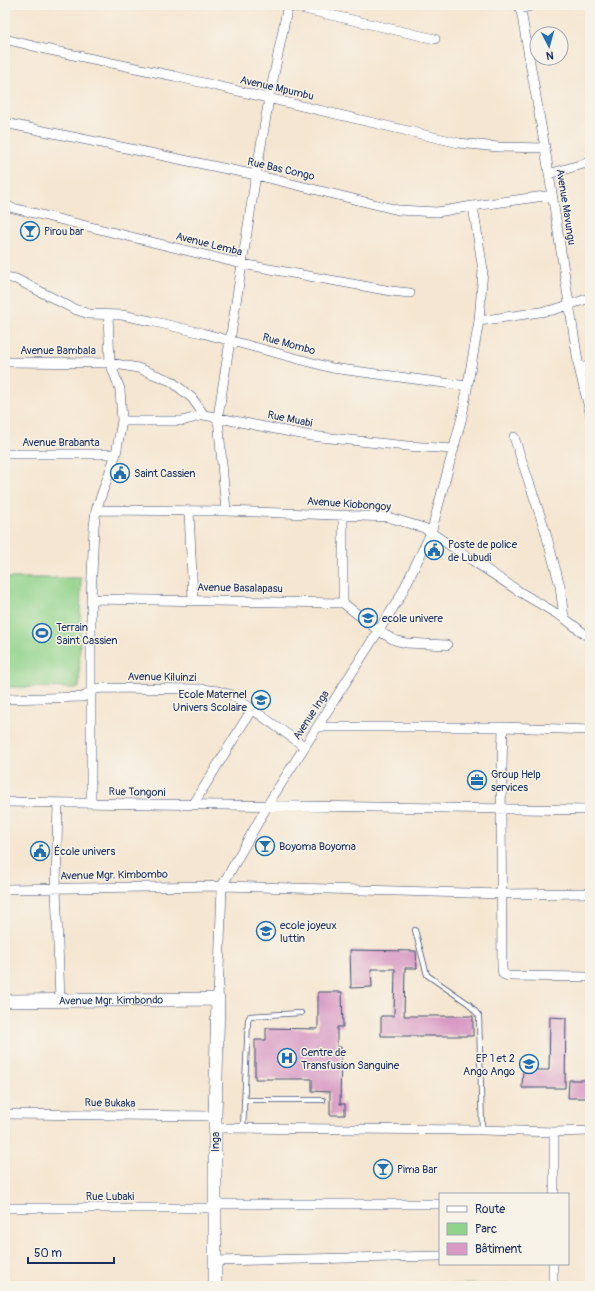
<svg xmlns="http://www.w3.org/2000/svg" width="595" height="1291" viewBox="0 0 595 1291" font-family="Pangolin,sans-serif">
  <rect width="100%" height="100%" fill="#f7f3e8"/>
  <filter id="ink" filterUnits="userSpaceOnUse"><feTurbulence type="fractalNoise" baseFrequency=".025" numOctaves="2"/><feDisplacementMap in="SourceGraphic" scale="8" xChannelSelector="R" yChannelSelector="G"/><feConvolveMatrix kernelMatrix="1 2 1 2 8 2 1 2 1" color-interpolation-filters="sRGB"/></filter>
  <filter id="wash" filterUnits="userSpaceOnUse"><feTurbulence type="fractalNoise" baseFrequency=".012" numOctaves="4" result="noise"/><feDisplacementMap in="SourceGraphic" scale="16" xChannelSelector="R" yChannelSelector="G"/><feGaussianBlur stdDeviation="0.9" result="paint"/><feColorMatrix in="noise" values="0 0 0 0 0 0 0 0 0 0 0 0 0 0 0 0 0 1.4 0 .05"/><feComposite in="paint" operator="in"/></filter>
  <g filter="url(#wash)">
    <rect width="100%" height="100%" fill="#f5e6d1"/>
    <path fill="#90d38b" stroke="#568174" d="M 5,578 L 81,578 L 79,688 L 5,687 Z
      M 300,1284 L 527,1285 L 527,1286 L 300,1286 Z"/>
    <g id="blocks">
      <path fill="#d89ac4" d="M 350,950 L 416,951 L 417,968 L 405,968 L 404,1016 L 473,1016 L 473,1036 L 381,1036 L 381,1016 L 394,1016 L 395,969 L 371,969 L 372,987 L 351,988 Z
        M 318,992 L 342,992 L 343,1027 L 337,1027 L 337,1047 L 341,1047 L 340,1104 L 345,1104 L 345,1115 L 330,1115 L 330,1092 L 312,1091 L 312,1079 L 255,1079 L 255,1040 L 266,1040 L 266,1028 L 318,1029 Z
        M 550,1017 L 566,1018 L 565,1088 L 522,1088 L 523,1070 L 549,1070 Z
        M 569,1080 L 590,1080 L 590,1098 L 568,1098 Z"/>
    </g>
  </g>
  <g filter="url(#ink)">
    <use href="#blocks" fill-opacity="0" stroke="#3c4a6f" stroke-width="1"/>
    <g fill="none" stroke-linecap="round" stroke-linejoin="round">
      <defs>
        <path id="lane" d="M 415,930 L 427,975 L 469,1004 L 479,1016 L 482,1130
          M 244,1100 L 323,1100
          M 243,1129 L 248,1020 L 250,1016 L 301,1013"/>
        <path id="street" d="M 287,5 L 435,39
          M 520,5 L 545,148 L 579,368 L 590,412
          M 520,9 L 535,5
          M 5,39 L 45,49 L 174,76 L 459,143 L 498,147 L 545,148
          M 5,123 L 256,175 L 398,210 L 437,212 L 473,206 L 552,195
          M 549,174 L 590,162
          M 5,206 L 242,264 L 391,291 L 410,293
          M 5,277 L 16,279 L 74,309 L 89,314 L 122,315 L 151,321 L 202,333 L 332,368 L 467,386
          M 479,321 L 553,310 L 590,298
          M 5,362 L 110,363 L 138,368 L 171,381 L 192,398 L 204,415
          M 579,368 L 590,366
          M 122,421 L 182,421 L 204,415 L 311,436 L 407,446 L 454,449
          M 514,437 L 545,530 L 560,586 L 564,618
          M 5,454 L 116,454
          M 96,510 L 226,511 L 388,517 L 424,528 L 520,592 L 564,618 L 590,638
          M 189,511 L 193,599
          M 226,511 L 218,417 L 256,175 L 269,99 L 288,5
          M 91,599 L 343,603 L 379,631 L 394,640 L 406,643 L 447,645
          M 343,603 L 343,515
          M 5,699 L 83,697 L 96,689 L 103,688 L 202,689 L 218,691 L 232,695 L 304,746
          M 317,727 L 503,727 L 590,730
          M 503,727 L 501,809 L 502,968 L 503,974 L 508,976 L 590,977
          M 5,802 L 590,810
          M 91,803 L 91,599 L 94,526 L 96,510 L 116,454 L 122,421 L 120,389 L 110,363 L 108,315
          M 58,804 L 56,888 L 60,1000
          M 193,805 L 252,709
          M 5,889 L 222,886 L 502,894 L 590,893
          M 218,999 L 222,886 L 270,801 L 400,597 L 431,533 L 462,417 L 479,321 L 483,270 L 473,206
          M 5,1114 L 215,1116
          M 215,1128 L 482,1130 L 554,1132 L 554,1194
          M 554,1132 L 590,1131
          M 215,1204 L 440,1204
          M 5,1208 L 215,1208
          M 214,1261 L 440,1256
          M 553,1286 L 553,1264"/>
        <g id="secondary">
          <path id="s1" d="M 5,1001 L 218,999 L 215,1116 L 215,1286"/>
        </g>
      </defs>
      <use href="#lane" stroke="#3c4a6f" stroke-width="6"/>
      <use href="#street" stroke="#3c4a6f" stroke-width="10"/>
      <use href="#secondary" stroke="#3c4a6f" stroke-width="14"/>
      <use href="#lane" stroke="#fff" stroke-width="4.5"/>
      <use href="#street" stroke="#fff" stroke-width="9"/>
      <use href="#secondary" stroke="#fff" stroke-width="13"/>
    </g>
  </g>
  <defs>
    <symbol id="bar-ring" viewBox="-11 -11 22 22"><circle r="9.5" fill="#f7f3e8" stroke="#1f6fb2" stroke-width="1.5"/><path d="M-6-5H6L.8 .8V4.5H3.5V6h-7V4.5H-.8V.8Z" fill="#1f6fb2"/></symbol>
    <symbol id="civic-ring" viewBox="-11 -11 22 22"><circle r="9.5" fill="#f7f3e8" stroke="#1f6fb2" stroke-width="1.5"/><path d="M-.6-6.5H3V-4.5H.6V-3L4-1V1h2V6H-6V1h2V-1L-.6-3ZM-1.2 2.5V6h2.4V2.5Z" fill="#1f6fb2"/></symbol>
    <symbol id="university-ring" viewBox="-11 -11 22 22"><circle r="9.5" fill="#f7f3e8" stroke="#1f6fb2" stroke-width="1.5"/><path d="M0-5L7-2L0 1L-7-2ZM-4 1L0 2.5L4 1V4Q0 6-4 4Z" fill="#1f6fb2"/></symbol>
    <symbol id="stadium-ring" viewBox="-11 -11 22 22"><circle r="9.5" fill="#f7f3e8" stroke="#1f6fb2" stroke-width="1.5"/><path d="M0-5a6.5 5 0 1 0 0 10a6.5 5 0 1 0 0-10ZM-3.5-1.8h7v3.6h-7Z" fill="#1f6fb2"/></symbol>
    <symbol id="school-ring" viewBox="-11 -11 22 22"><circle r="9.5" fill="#f7f3e8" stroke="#1f6fb2" stroke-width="1.5"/><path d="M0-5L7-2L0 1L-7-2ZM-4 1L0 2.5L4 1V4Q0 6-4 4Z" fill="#1f6fb2"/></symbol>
    <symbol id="office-ring" viewBox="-11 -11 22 22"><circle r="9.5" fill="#f7f3e8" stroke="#1f6fb2" stroke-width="1.5"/><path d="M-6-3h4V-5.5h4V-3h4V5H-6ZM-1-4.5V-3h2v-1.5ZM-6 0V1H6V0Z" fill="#1f6fb2"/></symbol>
    <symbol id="hospital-ring" viewBox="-11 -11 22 22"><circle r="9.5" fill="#f7f3e8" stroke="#1f6fb2" stroke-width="1.5"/><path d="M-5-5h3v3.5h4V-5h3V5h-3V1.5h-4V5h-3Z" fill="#1f6fb2"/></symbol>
  </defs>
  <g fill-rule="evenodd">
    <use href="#bar-ring" x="19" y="220" width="22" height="22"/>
    <use href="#civic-ring" x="109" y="462" width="22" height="22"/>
    <use href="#civic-ring" x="423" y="539" width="22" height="22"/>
    <use href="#university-ring" x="357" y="607" width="22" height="22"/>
    <use href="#stadium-ring" x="31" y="622" width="22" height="22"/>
    <use href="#school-ring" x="250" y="689" width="22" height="22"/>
    <use href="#office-ring" x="466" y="769" width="22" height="22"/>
    <use href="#bar-ring" x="254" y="835" width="22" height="22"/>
    <use href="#civic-ring" x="29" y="840" width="22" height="22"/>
    <use href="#university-ring" x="255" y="920" width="22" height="22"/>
    <use href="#hospital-ring" x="276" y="1047" width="22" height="22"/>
    <use href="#school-ring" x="518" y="1053" width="22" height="22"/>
    <use href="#bar-ring" x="372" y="1158" width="22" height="22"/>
  </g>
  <g text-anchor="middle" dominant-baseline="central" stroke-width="3" stroke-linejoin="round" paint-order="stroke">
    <g font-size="11" fill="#1b2f5e" stroke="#f7f3e8">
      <text transform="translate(277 88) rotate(13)">Avenue Mpumbu</text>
      <text transform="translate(281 169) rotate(13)">Rue Bas Congo</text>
      <text transform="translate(566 207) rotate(81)">Avenue Mavungu</text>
      <text transform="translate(209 244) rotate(14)">Avenue Lemba</text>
      <text transform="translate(289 344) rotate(15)">Rue Mombo</text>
      <text x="58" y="350">Avenue Bambala</text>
      <text transform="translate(290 419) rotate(11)">Rue Muabi</text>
      <text x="61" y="442">Avenue Brabanta</text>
      <text transform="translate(349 504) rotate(4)">Avenue Kiobongoy</text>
      <text transform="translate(240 588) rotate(1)">Avenue Basalapasu</text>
      <text transform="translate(162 677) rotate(1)">Avenue Kiluinzi</text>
      <text transform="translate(311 715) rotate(-57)">Avenue Inga</text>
      <text transform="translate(137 792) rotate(1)">Rue Tongoni</text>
      <text transform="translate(114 875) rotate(-1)">Avenue Mgr. Kimbombo</text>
      <text stroke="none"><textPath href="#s1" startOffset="106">Avenue Mgr. Kimbondo</textPath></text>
      <text transform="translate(110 1103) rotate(1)">Rue Bukaka</text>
      <text transform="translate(215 1142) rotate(-90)">Inga</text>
      <text x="110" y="1196">Rue Lubaki</text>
    </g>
    <g font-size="11" fill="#1b2f5e" stroke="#f7f3e8" text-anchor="start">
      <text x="44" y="231">Pirou bar</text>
      <text x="134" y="473">Saint Cassien</text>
      <text x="448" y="544">Poste de police<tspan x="448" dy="13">de Lubudi</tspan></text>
      <text x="382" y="618">ecole univere</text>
      <text x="56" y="627">Terrain<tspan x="56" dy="13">Saint Cassien</tspan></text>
      <text x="247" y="694" text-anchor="end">Ecole Maternel<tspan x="247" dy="13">Univers Scolaire</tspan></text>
      <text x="491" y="774">Group Help<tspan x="491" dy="13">services</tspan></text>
      <text x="279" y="846">Boyoma Boyoma</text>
      <text x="54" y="851">École univers</text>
      <text x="280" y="925">ecole joyeux<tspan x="280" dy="13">luttin</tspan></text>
      <text x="301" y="1052">Centre de<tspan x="301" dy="13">Transfusion Sanguine</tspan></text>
      <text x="515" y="1058" text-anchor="end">EP 1 et 2<tspan x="515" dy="13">Ango Ango</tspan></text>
      <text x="397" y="1169">Pima Bar</text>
    </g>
  </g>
  <rect width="595" height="1291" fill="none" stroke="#f7f3e8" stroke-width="20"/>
  <rect x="439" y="1193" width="130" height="72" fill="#f7f3e8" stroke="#9fa5b1"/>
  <rect x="447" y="1206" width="20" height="6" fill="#ffffff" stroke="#9fa5b1"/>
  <text x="475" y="1213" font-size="12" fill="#1b2f5e">Route</text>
  <rect x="447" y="1223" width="20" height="12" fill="#90d38b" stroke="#9fa5b1"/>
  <text x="475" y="1233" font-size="12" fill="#1b2f5e">Parc</text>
  <rect x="447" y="1243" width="20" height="12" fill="#d89ac4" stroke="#9fa5b1"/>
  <text x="475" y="1253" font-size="12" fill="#1b2f5e">Bâtiment</text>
  <g transform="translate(549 46) rotate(174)"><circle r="19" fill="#f7f3e8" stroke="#9fa5b1"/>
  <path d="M0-3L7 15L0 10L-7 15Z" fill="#1f6fb2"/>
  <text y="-6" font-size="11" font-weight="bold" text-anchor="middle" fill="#1b2f5e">N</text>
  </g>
  <path d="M28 1257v6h86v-6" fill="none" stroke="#1b2f5e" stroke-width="2"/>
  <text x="34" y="1257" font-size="12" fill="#1b2f5e" stroke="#f7f3e8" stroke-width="3" paint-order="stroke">50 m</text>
</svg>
